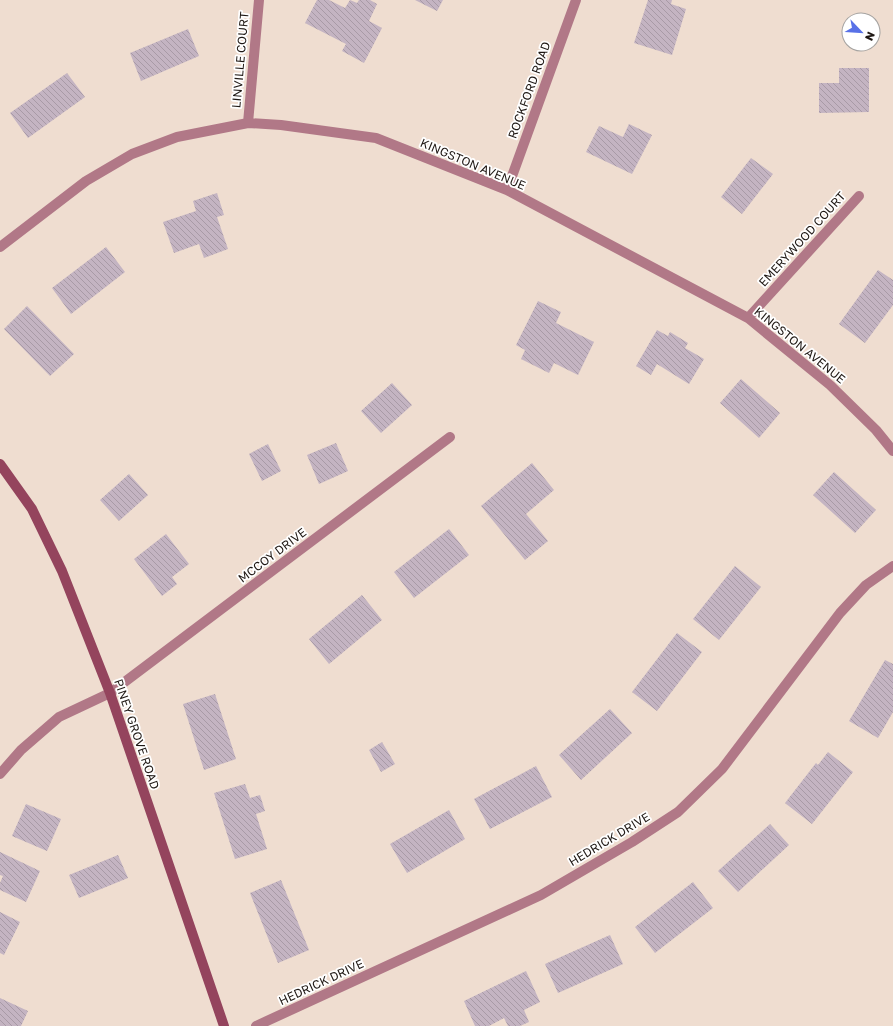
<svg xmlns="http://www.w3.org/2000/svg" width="893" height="1026" viewBox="0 0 893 1026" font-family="'Golos Text',sans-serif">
  <defs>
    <pattern id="building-back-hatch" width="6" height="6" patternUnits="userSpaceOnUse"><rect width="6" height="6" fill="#c4b4c2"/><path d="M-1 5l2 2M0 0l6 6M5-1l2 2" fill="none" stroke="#a89aa6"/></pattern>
  </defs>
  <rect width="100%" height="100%" fill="#efddd0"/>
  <path fill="url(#building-back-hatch)" d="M 317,0 L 329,0 L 345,8 L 350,0 L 357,3 L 359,0 L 370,0 L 377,4 L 369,21 L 382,28 L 364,63 L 342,51 L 346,44 L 305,23 Z
    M 415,0 L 443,0 L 437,11 Z
    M 648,0 L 672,0 L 671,4 L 686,9 L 672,55 L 634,43 Z
    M 188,29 L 199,56 L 141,81 L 130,53 Z
    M 839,68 L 869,68 L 869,112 L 819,113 L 819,83 L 839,83 Z
    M 67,73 L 85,97 L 28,138 L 10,113 Z
    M 629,124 L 652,135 L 632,174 L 586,152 L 599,126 L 623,137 Z
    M 751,158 L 773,174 L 742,214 L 721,197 Z
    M 217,193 L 224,215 L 217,217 L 228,249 L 204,258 L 199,244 L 174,253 L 163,222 L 196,211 L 193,201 Z
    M 106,247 L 125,272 L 71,314 L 52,288 Z
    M 878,270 L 893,280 L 893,305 L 865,343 L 839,324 Z
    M 538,301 L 561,312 L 556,323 L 594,342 L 578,375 L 554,363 L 549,373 L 521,359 L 525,350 L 516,345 Z
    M 27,306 L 74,354 L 50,376 L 4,329 Z
    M 657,330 L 668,336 L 670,332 L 688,343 L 685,348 L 704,359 L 689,384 L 657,364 L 651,375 L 636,366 Z
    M 741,379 L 780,413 L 759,438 L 720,403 Z
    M 392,383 L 412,405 L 381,433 L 361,411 Z
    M 336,443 L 348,471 L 319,484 L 307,455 Z
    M 268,444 L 281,471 L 262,481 L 249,454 Z
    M 532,463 L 554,490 L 526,514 L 548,541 L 525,560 L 481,506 Z
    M 834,472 L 876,510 L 855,533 L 813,495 Z
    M 129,474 L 148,495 L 119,521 L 100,500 Z
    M 449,529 L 469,555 L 414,598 L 394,572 Z
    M 166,534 L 189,564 L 172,577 L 177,584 L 162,596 L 134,559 Z
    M 735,566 L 761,587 L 719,640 L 693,619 Z
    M 362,595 L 382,620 L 329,664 L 309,639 Z
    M 677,633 L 702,652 L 657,711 L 632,692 Z
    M 885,660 L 893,664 L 893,712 L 878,738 L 849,721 Z
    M 215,694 L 236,759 L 204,770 L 183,704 Z
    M 610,709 L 632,733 L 581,780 L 559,755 Z
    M 382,742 L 395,764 L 381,772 L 369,750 Z
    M 828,752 L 853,772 L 812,824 L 785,803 L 816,763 L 818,765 Z
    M 536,766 L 552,797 L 490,829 L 474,799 Z
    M 245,784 L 250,798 L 260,795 L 265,811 L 256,814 L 267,849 L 235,859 L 214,793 Z
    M 26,804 L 61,819 L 47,851 L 12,836 Z
    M 449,810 L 465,839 L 407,873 L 390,844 Z
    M 770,824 L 789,845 L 738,892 L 718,871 Z
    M 0,852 L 40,871 L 26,902 L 0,890 L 0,883 L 3,876 L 0,875 Z
    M 118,855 L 128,878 L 79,898 L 69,875 Z
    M 281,880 L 309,950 L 278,963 L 250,893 Z
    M 693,882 L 713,908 L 655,953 L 635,927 Z
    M 0,912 L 20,922 L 4,955 L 0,953 Z
    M 610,935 L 623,964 L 558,993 L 545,964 Z
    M 526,971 L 540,1002 L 524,1010 L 529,1022 L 520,1026 L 508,1026 L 504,1018 L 489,1026 L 475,1026 L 464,1001 Z
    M 0,998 L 28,1011 L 21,1026 L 0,1026 Z"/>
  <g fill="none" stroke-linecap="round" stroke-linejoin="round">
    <path stroke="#b17887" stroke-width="10" d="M 248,123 L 259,0
      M 507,190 L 576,0
      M 0,247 L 86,181 L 132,154 L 177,137 L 248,123 L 281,125 L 376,138 L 507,190 L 748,318 L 830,385 L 876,430 L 893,451
      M 748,318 L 859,196
      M 0,774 L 21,750 L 59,717 L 110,693 L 450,437
      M 256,1026 L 541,895 L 632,842 L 678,812 L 722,769 L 840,613 L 866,585 L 893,566"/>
    <path stroke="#94445d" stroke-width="10" d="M 0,464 L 32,509 L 62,571 L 110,693 L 224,1026"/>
  </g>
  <g text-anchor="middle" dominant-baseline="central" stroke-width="3.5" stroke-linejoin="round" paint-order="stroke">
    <g font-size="12" fill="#1f1814" stroke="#fff">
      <text transform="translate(240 60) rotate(-85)">LINVILLE COURT</text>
      <text transform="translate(529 90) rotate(-70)">ROCKFORD ROAD</text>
      <text transform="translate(473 164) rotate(23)">KINGSTON AVENUE</text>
      <text transform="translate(802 239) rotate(-48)">EMERYWOOD COURT</text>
      <text transform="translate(800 345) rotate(39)">KINGSTON AVENUE</text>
      <text transform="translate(272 555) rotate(-37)">MCCOY DRIVE</text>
      <text transform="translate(137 734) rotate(71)">PINEY GROVE ROAD</text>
      <text transform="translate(609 839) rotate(-31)">HEDRICK DRIVE</text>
      <text transform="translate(321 982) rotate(-25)">HEDRICK DRIVE</text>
    </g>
  </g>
  <g transform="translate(861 32) rotate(115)"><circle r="19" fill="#ffffff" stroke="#a5a3a1"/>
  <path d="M0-3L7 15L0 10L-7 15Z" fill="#5871e7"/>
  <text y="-6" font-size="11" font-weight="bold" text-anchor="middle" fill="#1f1814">N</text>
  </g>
</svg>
